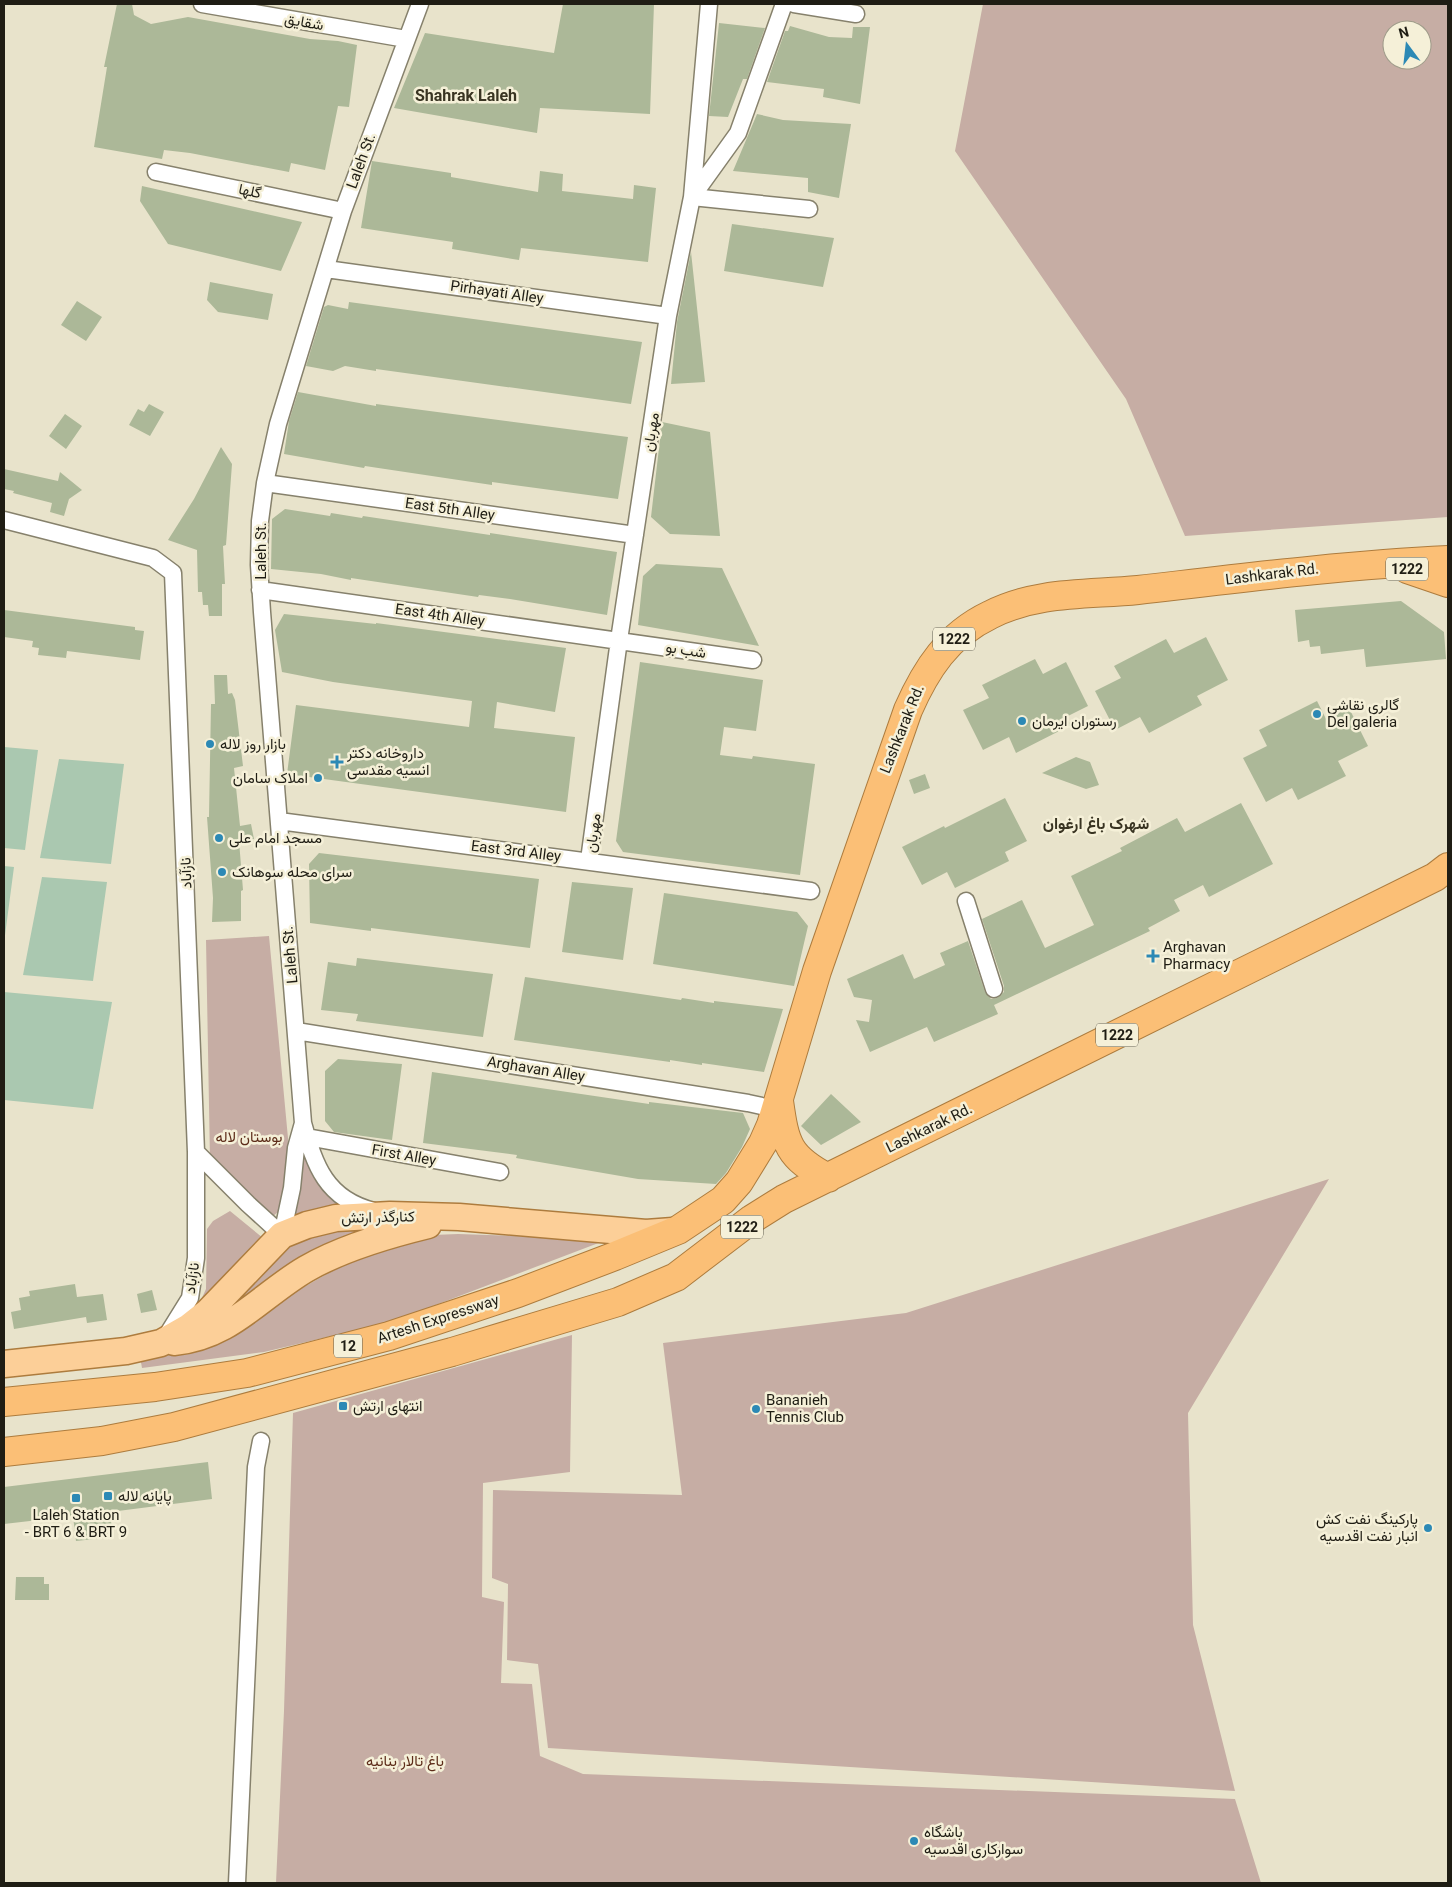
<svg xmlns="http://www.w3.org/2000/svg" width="1452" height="1887" viewBox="0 0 1452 1887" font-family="Roboto,Vazirmatn,sans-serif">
  <rect width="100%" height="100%" fill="#e8e3cb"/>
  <path fill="#c6ada4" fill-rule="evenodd" d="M 983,4 L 1448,4 L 1448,517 L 1185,536 L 1126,399 L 955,151 ZM 1392,30 L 1422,30 L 1422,60 L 1392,60 Z
    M 269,936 L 288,1138 L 287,1179 L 279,1211 L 271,1218 L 210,1160 L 206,940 Z
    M 304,1143 C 315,1172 319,1189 345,1208 L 292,1222 L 300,1195 Z
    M 1329,1179 L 1188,1413 L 1193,1625 L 1235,1791 L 548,1748 L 538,1664 L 507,1660 L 508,1584 L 492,1578 L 493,1490 L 682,1495 L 663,1343 L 906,1313 Z
    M 230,1211 L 263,1238 L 204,1304 L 201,1300 L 206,1289 L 207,1229 L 213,1221 Z
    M 407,1221 C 363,1236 318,1247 279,1271 C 257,1284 239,1303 217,1316 L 291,1244 L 330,1228 Z
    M 458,1234 L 609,1239 L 391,1322 L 264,1352 L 142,1368 L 140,1357 L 199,1350 L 219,1344 L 238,1333 L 297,1291 L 332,1271 L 394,1243 L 433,1235 Z
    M 572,1335 L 570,1472 L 483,1483 L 482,1597 L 504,1602 L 501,1683 L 532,1684 L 540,1756 L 583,1774 L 1235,1799 L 1261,1883 L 276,1883 L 284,1711 L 293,1413 Z"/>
  <path fill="#aac8b0" d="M 4,747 L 38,750 L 25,850 L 4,848 Z
    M 59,759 L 124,764 L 111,864 L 40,858 Z
    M 4,866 L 14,867 L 4,943 Z
    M 42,877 L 107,882 L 93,981 L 23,975 Z
    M 4,992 L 112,1002 L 93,1109 L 4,1100 Z"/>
  <path fill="#acb898" d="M 117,4 L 132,4 L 134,15 L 151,24 L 188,17 L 310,39 L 338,41 L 357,45 L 349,107 L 338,106 L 325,170 L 291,163 L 289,172 L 190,153 L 164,150 L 162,159 L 94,147 L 107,67 L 104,67 Z
    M 563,4 L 654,4 L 650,114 L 540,108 L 537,133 L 394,108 L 425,33 L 554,53 Z
    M 719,23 L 765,28 L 747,79 L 743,79 L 728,117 L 709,116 Z
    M 790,26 L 829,37 L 852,38 L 853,27 L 870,27 L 860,104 L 823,97 L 824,89 L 767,82 L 785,31 L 788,31 Z
    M 757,114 L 783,120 L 851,124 L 839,198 L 808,192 L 808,178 L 733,171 Z
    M 372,161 L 451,173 L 451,177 L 538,192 L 540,171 L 563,174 L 562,191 L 633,199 L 634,185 L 656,188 L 648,262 L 521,248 L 519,260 L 452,249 L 453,242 L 361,228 Z
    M 142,186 L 302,222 L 281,271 L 168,244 L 140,201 Z
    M 732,224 L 834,238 L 823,287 L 724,271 Z
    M 691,252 L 705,382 L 671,384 L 677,322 Z
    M 210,282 L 273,294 L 268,320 L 218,312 L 207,300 Z
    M 77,301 L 102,317 L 86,341 L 61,325 Z
    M 349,302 L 642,342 L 631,404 L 376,369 L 376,371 L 345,366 L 333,371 L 306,366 L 324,307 L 328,305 L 348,309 Z
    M 298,392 L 376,406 L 376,404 L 628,437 L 618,499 L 492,482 L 492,485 L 365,466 L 364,468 L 284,454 L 289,421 Z
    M 149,404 L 164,412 L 150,436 L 129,425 L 138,409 L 144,412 Z
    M 65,414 L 82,426 L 66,449 L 49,436 Z
    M 662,422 L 710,432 L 720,536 L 670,534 L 651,517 Z
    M 221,447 L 232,464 L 226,545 L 223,546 L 225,584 L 222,584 L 222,616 L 209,616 L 208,605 L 203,605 L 202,592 L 198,592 L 197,550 L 168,540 L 194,499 Z
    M 4,469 L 58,481 L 60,472 L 82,490 L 69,499 L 64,516 L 50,512 L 52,503 L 13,493 L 14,491 L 4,489 Z
    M 285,509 L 330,516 L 331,513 L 362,518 L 363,516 L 490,535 L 490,533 L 617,552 L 607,615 L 510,599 L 479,595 L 478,597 L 351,578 L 351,580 L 321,574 L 271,569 L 272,519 Z
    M 656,564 L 722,568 L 759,646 L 638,625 L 643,576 Z
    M 1401,601 L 1444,632 L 1446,659 L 1366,667 L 1364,649 L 1321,654 L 1320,646 L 1310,647 L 1309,640 L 1298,642 L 1295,610 Z
    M 4,610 L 135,627 L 135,630 L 144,631 L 140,660 L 67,651 L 66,658 L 38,655 L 39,648 L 32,647 L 33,641 L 4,637 Z
    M 284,614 L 376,624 L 376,623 L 566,648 L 555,712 L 497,702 L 494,728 L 575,737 L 566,812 L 287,774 L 296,705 L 469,727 L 472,701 L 333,682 L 282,672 L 275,630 Z
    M 1206,637 L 1228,680 L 1197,696 L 1202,705 L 1149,733 L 1140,717 L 1115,730 L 1095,691 L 1121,678 L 1114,666 L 1166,639 L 1174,653 Z
    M 1035,659 L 1043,674 L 1066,662 L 1088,706 L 1066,717 L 1071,725 L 1016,753 L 1009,737 L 983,750 L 963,710 L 989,698 L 982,685 Z
    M 640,662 L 763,680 L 756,731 L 724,727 L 720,755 L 752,759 L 753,756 L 815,764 L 800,875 L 623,852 L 616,841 Z
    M 214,675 L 227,675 L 228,694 L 232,693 L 235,700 L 243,766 L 234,768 L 240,826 L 251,824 L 254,839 L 239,841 L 243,890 L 241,891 L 241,921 L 212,922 L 213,898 L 207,817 L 209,817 L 211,704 L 215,704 Z
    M 1317,701 L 1326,719 L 1349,708 L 1368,746 L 1338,761 L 1346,776 L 1298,800 L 1292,788 L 1266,802 L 1243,758 L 1267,746 L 1259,730 Z
    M 1076,757 L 1090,762 L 1099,785 L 1086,789 L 1042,773 Z
    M 925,774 L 930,788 L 914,794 L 909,780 Z
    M 1005,798 L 1027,841 L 1005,852 L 1009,861 L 955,888 L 947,872 L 922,885 L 902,847 L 944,826 L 945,828 Z
    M 1241,803 L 1273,864 L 1209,897 L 1203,885 L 1174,900 L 1180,911 L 1148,928 L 1150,931 L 994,1005 L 998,1014 L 934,1042 L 927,1027 L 870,1052 L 856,1020 L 869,1022 L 872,1000 L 854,997 L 847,979 L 903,954 L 914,979 L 945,965 L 940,953 L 968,941 L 985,992 L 991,999 L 997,998 L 1004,992 L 1004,986 L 982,919 L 1022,900 L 1045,948 L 1094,925 L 1071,876 L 1122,851 L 1120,848 L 1177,818 L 1185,832 Z
    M 319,853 L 539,879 L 530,948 L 371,928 L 371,931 L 310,923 L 309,864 Z
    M 572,882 L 633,888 L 623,960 L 562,952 Z
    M 664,893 L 797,912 L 808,926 L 794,986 L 653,964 Z
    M 357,958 L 493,974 L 483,1037 L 356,1021 L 358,1014 L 321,1010 L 328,962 L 356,966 Z
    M 525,977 L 681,1000 L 682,998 L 714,1003 L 714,1001 L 783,1009 L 764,1072 L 702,1063 L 702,1065 L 670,1060 L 670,1062 L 514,1040 Z
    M 338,1059 L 402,1064 L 392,1140 L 334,1132 L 325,1121 L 325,1071 Z
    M 432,1072 L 649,1104 L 649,1102 L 743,1113 L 750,1129 L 742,1147 L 726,1173 L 716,1184 L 638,1179 L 516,1158 L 517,1155 L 423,1143 Z
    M 831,1094 L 861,1122 L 821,1145 L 801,1126 Z
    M 75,1284 L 77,1297 L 103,1294 L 107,1320 L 87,1323 L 86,1317 L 14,1329 L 11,1312 L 21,1310 L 19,1298 L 30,1296 L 29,1291 Z
    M 152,1290 L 157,1310 L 141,1313 L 137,1294 Z
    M 208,1462 L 212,1499 L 110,1512 L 113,1537 L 76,1541 L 73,1516 L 4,1524 L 4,1487 Z
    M 16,1577 L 44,1577 L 44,1584 L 49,1584 L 49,1600 L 15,1600 Z"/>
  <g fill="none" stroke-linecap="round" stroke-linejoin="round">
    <defs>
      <path id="minor" d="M 202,4 L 406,39
        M 794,4 L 856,14
        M 156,172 L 343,211
        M 692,197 L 738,133 L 784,4
        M 692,197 L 809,209
        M 326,269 L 668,316
        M 265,483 L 635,535
        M 4,520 L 153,558 L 173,573 L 196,1152 L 196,1258 L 190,1298 L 167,1335
        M 260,590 L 753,660
        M 279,821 L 811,891
        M 589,860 L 619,640 L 668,316 L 692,197 L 709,4
        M 966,901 L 994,989
        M 296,1031 L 748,1103 L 775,1109
        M 307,1137 L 500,1172
        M 196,1152 L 248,1204 L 282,1235
        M 374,1211 C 326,1199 315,1166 303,1123 L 262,612 L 259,565 L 260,521 L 265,483 L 278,424 L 343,211 L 420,4
        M 282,1235 L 292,1188 L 296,1148 L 303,1123
        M 237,1883 L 256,1467 L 261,1441"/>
      <path id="primary" d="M 174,1342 C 230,1337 260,1296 306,1269 C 342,1248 387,1235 428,1225
        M 4,1364 L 126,1351 L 161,1343 L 189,1327 L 208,1312 L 282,1235 L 307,1225 L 336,1218 L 390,1215 L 459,1217 L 646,1233 L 673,1231"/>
      <path id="trunk" d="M 1407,569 L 1448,583
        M 779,1101 C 785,1144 788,1157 828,1178
        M 4,1402 L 155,1387 L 247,1373 L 389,1336 L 518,1293 L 615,1256 L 678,1230 L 723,1200 L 739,1182 L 763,1143 L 771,1125 L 817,971 L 908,710 C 926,669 948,635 990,615 C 1037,591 1087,595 1138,590 C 1242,578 1344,565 1448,560
        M 4,1452 L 102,1441 L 174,1427 L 452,1352 L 618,1302 L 676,1277 L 752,1219 L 784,1199 L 1435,877 L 1448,867"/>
    </defs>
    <use href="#minor" stroke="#86816c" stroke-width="19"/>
    <use href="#primary" stroke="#ad7c3e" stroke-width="29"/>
    <use href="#trunk" stroke="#ad7c3e" stroke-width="30"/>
    <use href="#minor" stroke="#fff" stroke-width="16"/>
    <use href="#primary" stroke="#fccf98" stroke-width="26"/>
    <use href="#trunk" stroke="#fbbf76" stroke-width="28"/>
  </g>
  <g fill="#2c89b5" stroke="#f5f0d8" stroke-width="2">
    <circle cx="1317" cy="714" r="5"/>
    <circle cx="1022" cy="721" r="5"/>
    <circle cx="210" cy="744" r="5"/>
    <path d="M334.5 754.5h5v5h5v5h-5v5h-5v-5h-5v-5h5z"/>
    <circle cx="318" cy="778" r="5"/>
    <circle cx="219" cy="838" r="5"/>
    <circle cx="222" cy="872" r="5"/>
    <path d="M1150.5 948.5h5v5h5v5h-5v5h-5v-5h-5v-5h5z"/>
    <rect x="338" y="1401" width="10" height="10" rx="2.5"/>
    <circle cx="756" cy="1409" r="5"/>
    <rect x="103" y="1491" width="10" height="10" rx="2.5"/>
    <rect x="71" y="1493" width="10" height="10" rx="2.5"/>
    <circle cx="1428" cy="1528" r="5"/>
    <circle cx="914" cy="1841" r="5"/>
  </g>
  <g text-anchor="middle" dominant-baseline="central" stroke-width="5" stroke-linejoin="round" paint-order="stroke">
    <g fill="#f5f0d8" stroke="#5f5c4f" stroke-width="1">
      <rect x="1386" y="557.5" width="42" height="23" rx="4"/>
      <rect x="933" y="627.5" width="42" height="23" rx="4"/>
      <rect x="1096" y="1023.5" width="42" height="23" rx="4"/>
      <rect x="721" y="1215.5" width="42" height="23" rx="4"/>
      <rect x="334" y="1334.5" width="28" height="23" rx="4"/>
    </g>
    <g font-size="14" font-weight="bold" fill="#1f1d14">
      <text x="1407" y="569">1222</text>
      <text x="954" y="639">1222</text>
      <text x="1117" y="1035">1222</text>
      <text x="742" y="1227">1222</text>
      <text x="348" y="1346">12</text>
    </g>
    <g font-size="15" fill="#1f1d14" stroke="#f5f0d8">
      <text transform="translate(304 22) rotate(10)">شقایق</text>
      <text transform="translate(361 161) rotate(-70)">Laleh St.</text>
      <text transform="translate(250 191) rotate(12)">گلها</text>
      <text transform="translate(497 292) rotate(8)">Pirhayati Alley</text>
      <text transform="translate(651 432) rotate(-81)">مهربان</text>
      <text transform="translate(450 509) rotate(8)">East 5th Alley</text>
      <text transform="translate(261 551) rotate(-90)">Laleh St.</text>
      <text transform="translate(1272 574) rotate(-7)">Lashkarak Rd.</text>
      <text transform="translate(440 615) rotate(8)">East 4th Alley</text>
      <text transform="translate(686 650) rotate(9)">شب بو</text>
      <text transform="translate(902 729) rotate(-68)">Lashkarak Rd.</text>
      <text transform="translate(593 833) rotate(-82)">مهربان</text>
      <text transform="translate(516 851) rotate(7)">East 3rd Alley</text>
      <text transform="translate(186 873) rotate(-92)">نازآباد</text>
      <text transform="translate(290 955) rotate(-95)">Laleh St.</text>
      <text transform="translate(536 1069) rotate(9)">Arghavan Alley</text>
      <text transform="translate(929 1128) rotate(-26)">Lashkarak Rd.</text>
      <text transform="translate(404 1155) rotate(10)">First Alley</text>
      <text transform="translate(378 1217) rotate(-1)">کنارگذر ارتش</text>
      <text transform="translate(192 1278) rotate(-82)">نازآباد</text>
      <text transform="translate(438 1319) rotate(-18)">Artesh Expressway</text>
    </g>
    <g font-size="15" fill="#1f1d14" stroke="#f5f0d8" text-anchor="start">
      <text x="1327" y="705">گالرى نقاشى<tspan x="1327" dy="17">Del galeria</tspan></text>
      <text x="1032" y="721">رستوران ايرمان</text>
      <text x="220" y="744">بازار روز لاله</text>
      <text x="347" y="753">داروخانه دکتر<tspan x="347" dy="17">انسیه مقدسی</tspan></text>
      <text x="308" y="778" text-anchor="end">املاک سامان</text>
      <text x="229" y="838">مسجد امام علی</text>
      <text x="232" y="872">سرای محله سوهانک</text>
      <text x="1163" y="947">Arghavan<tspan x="1163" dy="17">Pharmacy</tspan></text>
      <text x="766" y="1400">Bananieh<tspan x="766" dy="17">Tennis Club</tspan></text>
      <text x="353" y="1406">انتهای ارتش</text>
      <text x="118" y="1496">پایانه لاله</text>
      <text x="76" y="1515" text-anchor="middle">Laleh Station<tspan x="76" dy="17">- BRT 6 &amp; BRT 9</tspan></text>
      <text x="1418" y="1519" text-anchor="end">پارکینگ نفت کش<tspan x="1418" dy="17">انبار نفت اقدسیه</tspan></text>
      <text x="924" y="1832">باشگاه<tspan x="924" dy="17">سوارکاری اقدسیه</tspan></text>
    </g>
    <g font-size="15" fill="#5d2c19" stroke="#f5f0d8">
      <text x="249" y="1137">بوستان لاله</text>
      <text x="405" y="1761">باغ تالار بنانیه</text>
    </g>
    <g font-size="16" font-weight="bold" fill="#393422" stroke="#f5f0d8">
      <text x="466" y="95">Shahrak Laleh</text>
      <text x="1096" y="823">شهرک باغ ارغوان</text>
    </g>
  </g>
  <rect width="1452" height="1887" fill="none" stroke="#1f1d14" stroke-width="10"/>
  <g transform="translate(1407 45) rotate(345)"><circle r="24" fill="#f5f0d8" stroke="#9f9c8a"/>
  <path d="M0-4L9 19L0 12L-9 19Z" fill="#2c89b5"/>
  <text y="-8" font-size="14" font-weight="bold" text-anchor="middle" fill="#1f1d14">N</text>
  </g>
</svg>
